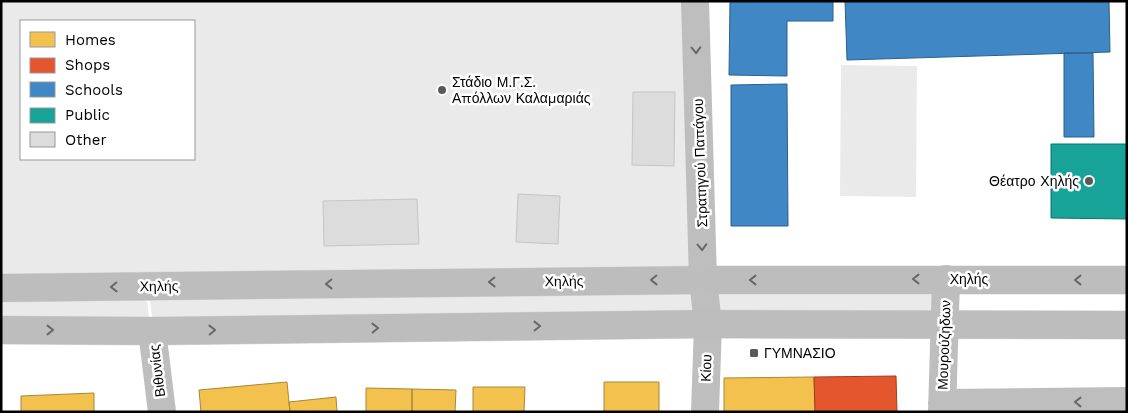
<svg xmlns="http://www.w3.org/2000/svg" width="1128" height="413" viewBox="0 0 1128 413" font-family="'Work Sans',sans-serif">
  <rect width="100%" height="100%" fill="#fff"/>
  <path fill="#eaeaea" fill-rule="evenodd" d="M 1,1 L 689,1 L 695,279 L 1,279 ZM 21,21 L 194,21 L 194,159 L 21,159 Z
    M 841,65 L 917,66 L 916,197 L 840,196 Z
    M 701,281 L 706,323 L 154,330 L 148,287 Z
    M 704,281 L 943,282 L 943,322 L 710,323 Z
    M 146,288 L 150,330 L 1,328 L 1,290 Z"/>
  <path fill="#f2c14e" stroke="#a98737" d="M 814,377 L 815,412 L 724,412 L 724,378 Z
    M 287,382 L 290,412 L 201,412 L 199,390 Z
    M 604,382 L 659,382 L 659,412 L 604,412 Z
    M 473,387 L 525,387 L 524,412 L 473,412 Z
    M 366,388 L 412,389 L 412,412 L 366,412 Z
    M 412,389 L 456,390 L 455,412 L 412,412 Z
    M 94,393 L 94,412 L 21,412 L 21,396 Z
    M 336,397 L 337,412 L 290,412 L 289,402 Z"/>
  <path fill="#e4572e" stroke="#a03d20" d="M 896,376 L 897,412 L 815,412 L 814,377 Z"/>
  <path fill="#3f88c5" stroke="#2c5f8a" d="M 730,1 L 833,1 L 833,21 L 787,21 L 787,76 L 729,75 Z
    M 845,1 L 1109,1 L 1110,52 L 847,60 Z
    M 1064,53 L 1093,53 L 1094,137 L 1064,137 Z
    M 787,84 L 788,226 L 731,226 L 731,85 Z"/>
  <path fill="#17a398" stroke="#10726a" d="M 1051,144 L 1127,144 L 1127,219 L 1051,218 Z"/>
  <path fill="#dcdcdc" stroke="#c5c5c5" d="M 633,92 L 675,92 L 674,166 L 632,165 Z
    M 518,194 L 560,196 L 558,244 L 516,242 Z
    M 417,199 L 419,244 L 324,246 L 323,201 Z"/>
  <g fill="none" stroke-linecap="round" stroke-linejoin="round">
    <defs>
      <path id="major" d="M 1,288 L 703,280 L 1127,280
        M 1,330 L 152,331 L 708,324 L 1127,325"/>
    </defs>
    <use href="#major" stroke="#dbdbdb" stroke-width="29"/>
    <path stroke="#bebebe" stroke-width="28" d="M 695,1 L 703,280 L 708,324 L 705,412
      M 152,331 L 162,412
      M 942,403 L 1127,401
      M 942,412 L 946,279"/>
    <use href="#major" stroke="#bdbdbd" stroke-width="28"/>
  </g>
  <defs><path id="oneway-chevron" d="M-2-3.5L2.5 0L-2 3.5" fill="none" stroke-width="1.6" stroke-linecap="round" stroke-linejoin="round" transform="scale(1.25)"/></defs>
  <g stroke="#686868">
    <use href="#oneway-chevron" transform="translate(696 50) rotate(88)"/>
    <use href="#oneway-chevron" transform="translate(702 247) rotate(88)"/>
    <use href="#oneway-chevron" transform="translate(916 279) rotate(180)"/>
    <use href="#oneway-chevron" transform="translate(654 280) rotate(179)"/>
    <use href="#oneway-chevron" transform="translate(753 280) rotate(180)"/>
    <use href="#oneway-chevron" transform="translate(1078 280) rotate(-180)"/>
    <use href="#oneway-chevron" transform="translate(492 282) rotate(179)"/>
    <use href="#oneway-chevron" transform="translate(329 284) rotate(179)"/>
    <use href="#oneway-chevron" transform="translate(114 287) rotate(179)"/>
    <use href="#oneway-chevron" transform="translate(537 326) rotate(-1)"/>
    <use href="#oneway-chevron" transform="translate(375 328) rotate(-1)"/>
    <use href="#oneway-chevron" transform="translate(50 330)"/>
    <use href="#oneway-chevron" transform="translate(212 330) rotate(-1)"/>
    <use href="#oneway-chevron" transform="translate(1078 402) rotate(180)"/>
  </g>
  <g fill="#595959" stroke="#fff" stroke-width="2">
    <circle cx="442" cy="90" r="5"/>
    <circle cx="1089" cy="181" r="5"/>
    <rect x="749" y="348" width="10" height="10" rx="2.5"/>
  </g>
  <g text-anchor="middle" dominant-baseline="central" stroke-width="5" stroke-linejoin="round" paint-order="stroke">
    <g font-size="14" fill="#000" stroke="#fff" text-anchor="start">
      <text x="452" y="82">Στάδιο Μ.Γ.Σ.<tspan x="452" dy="16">Απόλλων Καλαμαριάς</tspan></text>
      <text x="1079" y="181" text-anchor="end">Θέατρο Χηλής</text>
      <text x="764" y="353">ΓΥΜΝΑΣΙΟ</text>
    </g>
    <g font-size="14" fill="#000" stroke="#fff">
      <text transform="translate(700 163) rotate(-92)">Στρατηγού Παπάγου</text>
      <text x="969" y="279">Χηλής</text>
      <text transform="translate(564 281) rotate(-1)">Χηλής</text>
      <text transform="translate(159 286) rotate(-1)">Χηλής</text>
      <text transform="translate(944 345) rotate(-88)">Μουρούζηδων</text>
      <text transform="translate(706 368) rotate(-88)">Κίου</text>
      <text transform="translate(157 371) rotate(-97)">Βιθυνίας</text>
    </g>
  </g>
  <rect width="1128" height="413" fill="none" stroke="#000000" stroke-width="5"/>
  <rect x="20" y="20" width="175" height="140" fill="#ffffff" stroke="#999999"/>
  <rect x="30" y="32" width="25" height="15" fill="#f2c14e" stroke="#999999"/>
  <text x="65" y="45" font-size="15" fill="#000000">Homes</text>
  <rect x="30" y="58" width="25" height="15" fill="#e4572e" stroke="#999999"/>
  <text x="65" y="70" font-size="15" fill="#000000">Shops</text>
  <rect x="30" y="82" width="25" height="15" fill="#3f88c5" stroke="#999999"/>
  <text x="65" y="95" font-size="15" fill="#000000">Schools</text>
  <rect x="30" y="108" width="25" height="15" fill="#17a398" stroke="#999999"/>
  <text x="65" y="120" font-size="15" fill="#000000">Public</text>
  <rect x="30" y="132" width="25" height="15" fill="#dcdcdc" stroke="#999999"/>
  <text x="65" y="145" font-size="15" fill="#000000">Other</text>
</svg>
